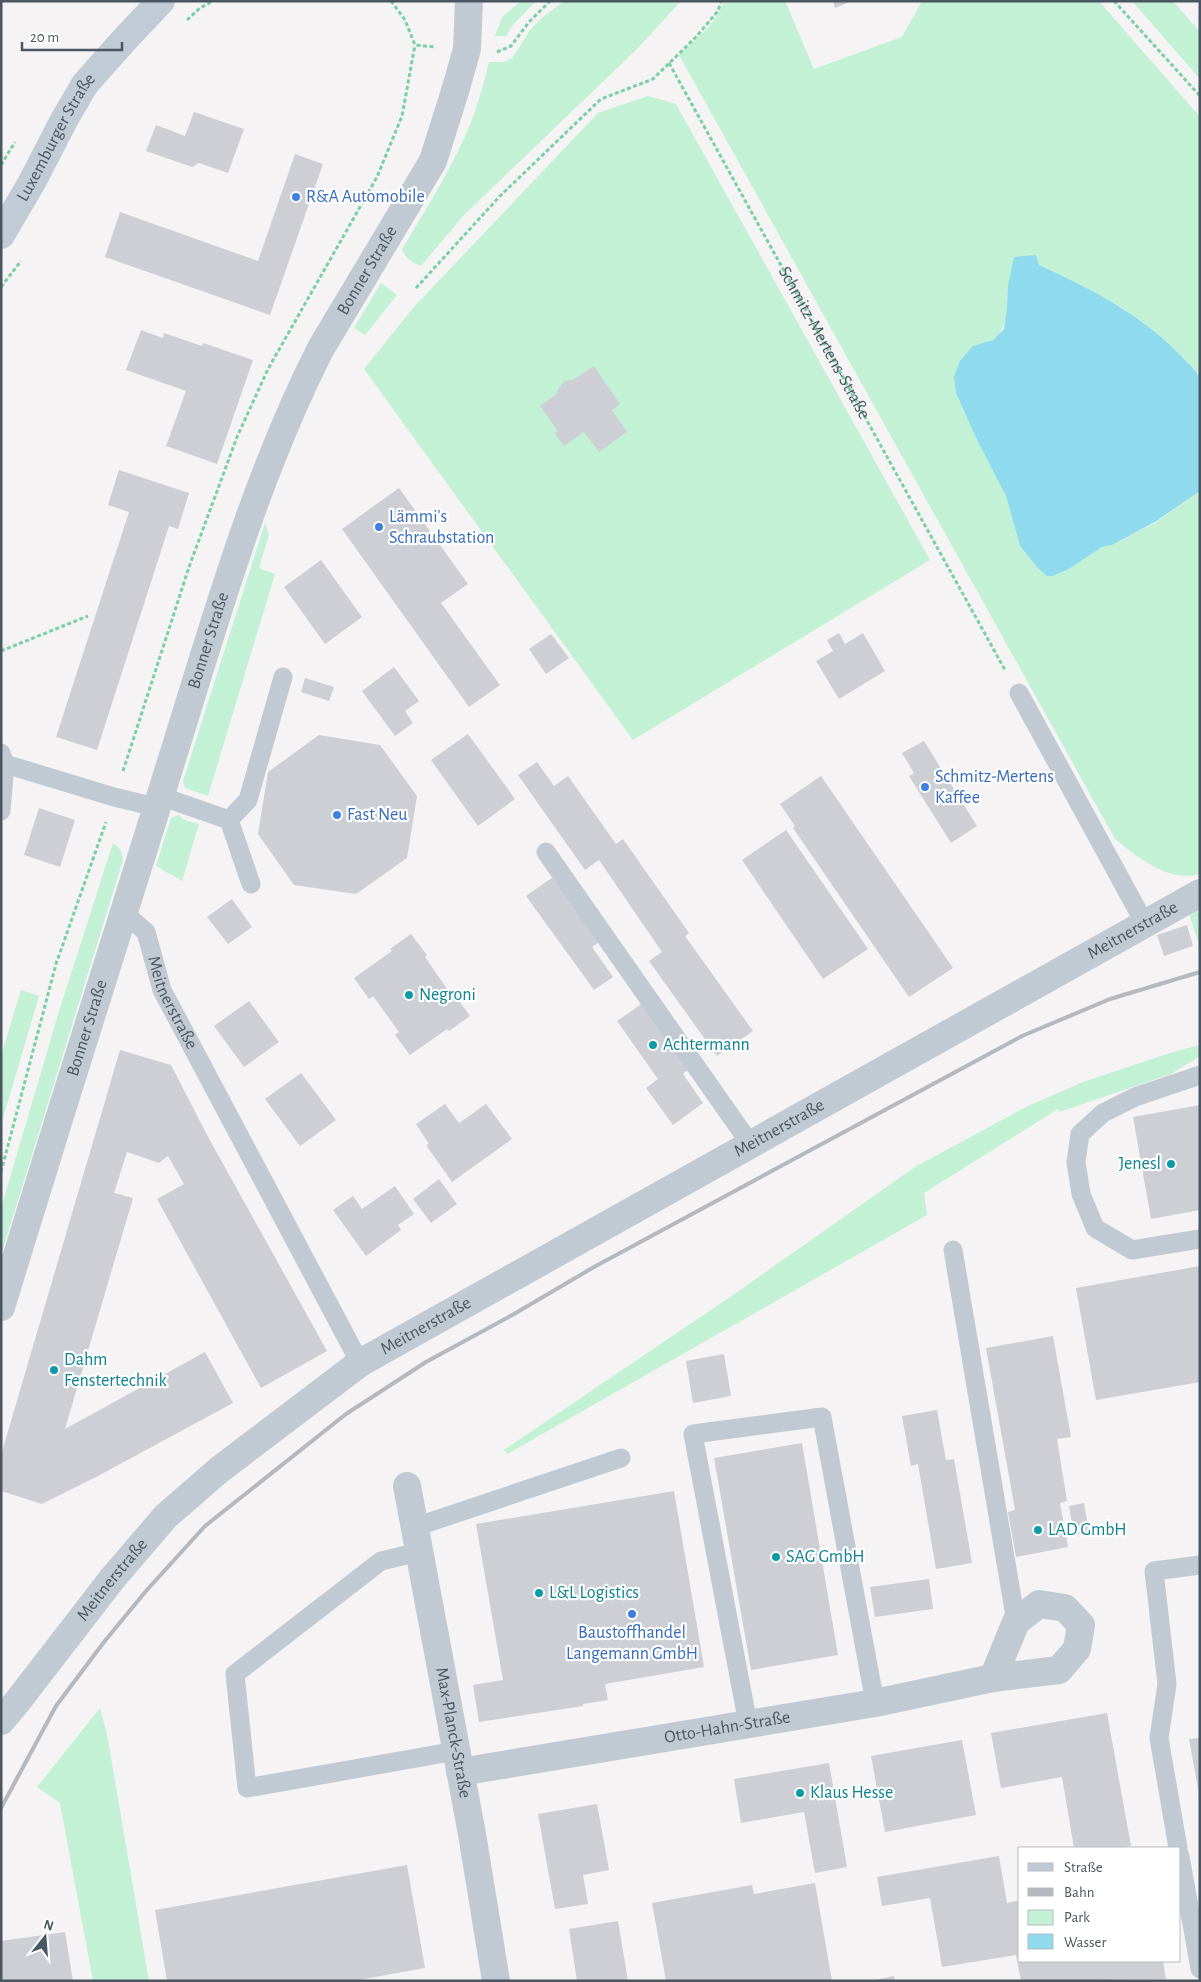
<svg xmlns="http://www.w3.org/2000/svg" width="1201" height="1982" viewBox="0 0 1201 1982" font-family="'Alegreya Sans',sans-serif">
  <rect width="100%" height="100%" fill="#f5f3f3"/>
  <path fill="#c3f1d5" d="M 521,1 L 536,1 L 512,26 L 506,36 L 495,36 L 502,17 Z
    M 564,1 L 681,1 L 639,47 L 463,216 L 421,266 C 411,262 406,259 402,249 C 426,209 452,168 470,125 C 478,104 484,83 489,62 L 505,62 L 513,57 L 530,30 L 543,17 Z
    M 723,1 L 785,1 L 814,69 L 902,37 L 922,1 L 1099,1 L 1200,117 L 1200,379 C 1197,371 1189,364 1183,358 C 1144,315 1091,289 1039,265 L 1036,255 L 1008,285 C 1007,302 1010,330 992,340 C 987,343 979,344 973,346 L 956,393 L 977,440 L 1006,496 L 1020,546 L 1053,576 L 1069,569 L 1102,547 L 1112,545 L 1155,523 L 1200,491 L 1200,874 C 1168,883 1138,857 1115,839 L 679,55 C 695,40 717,24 723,1 Z
    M 1132,1 L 1173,1 L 1200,32 L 1200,79 Z
    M 648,96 L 676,104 L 930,560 L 633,740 L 364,369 L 413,308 L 598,113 Z
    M 381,283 L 397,295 L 365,335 L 354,328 Z
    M 265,523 L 269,535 L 259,568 L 275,574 L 208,796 L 185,788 L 183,781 Z
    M 179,815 L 184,820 L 199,824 L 182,881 L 156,866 L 171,818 Z
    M 113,843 C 120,847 122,852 123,860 L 1,1255 L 1,1208 L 60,1008 Z
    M 1200,907 L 1200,947 L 1189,914 Z
    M 21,990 L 39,996 L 1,1125 L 1,1056 Z
    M 1200,1045 L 1200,1056 L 1171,1074 L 1059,1112 L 1058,1109 L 924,1193 L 927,1215 L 507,1454 L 504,1450 L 733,1295 L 915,1167 L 1026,1107 L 1083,1082 L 1173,1052 Z
    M 100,1708 L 107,1734 L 149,1981 L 93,1981 L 60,1803 L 37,1787 Z"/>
  <path fill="#90daee" d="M 1036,255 L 1039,265 C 1092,289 1146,317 1186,361 C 1191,366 1197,372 1200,379 L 1200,491 L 1155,522 L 1112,545 L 1102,547 L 1069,569 L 1053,576 L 1047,576 L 1038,568 L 1020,546 L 1006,496 L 977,440 L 956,393 L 954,377 L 960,361 L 973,346 L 993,340 L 1004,329 L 1007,308 L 1008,285 L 1014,257 Z"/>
  <path fill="#cdcfd5" d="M 833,1 L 852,1 L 835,8 Z
    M 194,112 L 244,129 L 228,173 L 199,163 L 192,167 L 146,151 L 156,125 L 185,136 Z
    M 295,154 L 323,164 L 270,315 L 105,257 L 120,212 L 258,261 Z
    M 141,330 L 163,338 L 164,333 L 202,346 L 203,343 L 253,360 L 217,464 L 166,446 L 186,391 L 126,370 Z
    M 594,366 L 620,404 L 612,410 L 627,432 L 599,452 L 584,432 L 564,446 L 554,433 L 558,431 L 540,406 L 558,393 L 557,391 L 564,381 L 573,380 Z
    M 119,470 L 189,493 L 178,529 L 169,526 L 97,750 L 56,737 L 129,512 L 108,505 Z
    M 399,488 L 468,584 L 441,603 L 500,685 L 469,707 L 342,529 Z
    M 321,560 L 362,617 L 325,644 L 284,587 Z
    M 839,633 L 845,644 L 863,633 L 885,671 L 839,699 L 816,661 L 833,651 L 827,640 Z
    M 551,634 L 569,658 L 546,674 L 529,649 Z
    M 394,667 L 419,701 L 405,711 L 413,723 L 395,736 L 362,691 Z
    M 305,678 L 334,687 L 329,701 L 301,692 Z
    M 468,734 L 515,799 L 478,826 L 431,760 Z
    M 319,735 L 380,745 L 417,796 L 407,858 L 356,894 L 294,885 L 258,834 L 268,772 Z
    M 924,741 L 977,826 L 951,843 L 909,776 L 914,773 L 902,753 Z
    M 537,762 L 554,786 L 568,776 L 616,844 L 623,839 L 689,933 L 685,936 L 753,1031 L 717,1056 L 649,961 L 662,952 L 599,860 L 585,870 L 518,775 Z
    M 821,776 L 953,968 L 909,997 L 793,828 L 795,826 L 780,804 Z
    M 39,808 L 75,820 L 60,867 L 24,855 Z
    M 786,830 L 868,949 L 823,979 L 742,860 Z
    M 553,877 L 599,942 L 592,947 L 613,977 L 594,990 L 526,896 Z
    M 232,899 L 252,927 L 228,944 L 207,917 Z
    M 1187,925 L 1193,946 L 1164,956 L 1157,935 Z
    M 411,934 L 427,955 L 425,957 L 452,996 L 454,994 L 470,1016 L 449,1031 L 447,1029 L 410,1055 L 395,1035 L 399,1032 L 373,996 L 369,999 L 354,978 L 392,951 L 390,949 Z
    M 249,1001 L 279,1042 L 244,1067 L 214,1026 Z
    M 643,1003 L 689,1069 L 683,1074 L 703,1103 L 673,1125 L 646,1088 L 658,1079 L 617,1021 Z
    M 120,1050 L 171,1065 L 207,1135 L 327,1351 L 261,1388 L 157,1199 L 184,1184 L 168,1156 L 159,1163 L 127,1152 L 114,1193 L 133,1198 L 65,1429 L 205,1352 L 233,1403 L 96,1477 L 42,1504 L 1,1491 L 1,1455 Z
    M 301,1073 L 336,1120 L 300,1146 L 265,1099 Z
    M 445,1104 L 459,1123 L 486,1104 L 512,1139 L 452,1182 L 426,1145 L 429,1144 L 416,1124 Z
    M 1200,1105 L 1200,1210 L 1151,1219 L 1133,1117 Z
    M 439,1179 L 457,1204 L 431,1223 L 413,1199 Z
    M 395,1186 L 414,1214 L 398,1225 L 401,1230 L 366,1256 L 333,1210 L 353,1196 L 362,1209 Z
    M 1200,1266 L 1200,1382 L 1096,1400 L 1076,1288 Z
    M 1053,1336 L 1071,1437 L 1057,1439 L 1067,1501 L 1060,1503 L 1068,1547 L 1016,1557 L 1008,1512 L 1015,1510 L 986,1348 Z
    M 724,1354 L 731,1396 L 693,1403 L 686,1361 Z
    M 937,1410 L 946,1460 L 954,1459 L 972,1563 L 936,1569 L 918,1464 L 911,1466 L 902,1416 Z
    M 802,1443 L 838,1655 L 751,1670 L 714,1458 Z
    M 674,1491 L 704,1667 L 605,1684 L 608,1700 L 583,1704 L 583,1706 L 479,1722 L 473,1685 L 503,1680 L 476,1524 Z
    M 1084,1503 L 1089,1532 L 1074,1535 L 1069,1506 Z
    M 929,1579 L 933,1609 L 875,1617 L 870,1587 Z
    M 1107,1713 L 1131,1846 L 1117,1848 L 1074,1848 L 1062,1777 L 1001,1788 L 991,1733 Z
    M 1200,1738 L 1200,1794 L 1199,1794 L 1189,1739 Z
    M 962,1740 L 976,1815 L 885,1832 L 871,1756 Z
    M 829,1763 L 847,1867 L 815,1873 L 804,1812 L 741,1823 L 734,1779 Z
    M 597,1804 L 609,1870 L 583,1875 L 588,1904 L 555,1909 L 538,1814 Z
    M 999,1856 L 1007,1903 L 1020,1900 L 1020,1961 L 1163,1961 L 1166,1979 L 1021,1981 L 1016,1955 L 942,1967 L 930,1898 L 882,1906 L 877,1877 Z
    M 407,1865 L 425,1968 L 353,1981 L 167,1981 L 155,1910 Z
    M 815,1883 L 832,1981 L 666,1981 L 652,1903 L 752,1885 L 754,1894 Z
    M 618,1921 L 628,1981 L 577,1981 L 569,1929 Z
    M 65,1932 L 73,1981 L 1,1981 L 1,1941 Z
    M 894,1976 L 895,1981 L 875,1981 L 874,1980 Z"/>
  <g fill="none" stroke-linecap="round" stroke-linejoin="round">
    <g stroke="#7ad0a6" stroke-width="3" stroke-dasharray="4 2.5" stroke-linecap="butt">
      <path d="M 391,1 L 405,20 L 415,45 L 436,47"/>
      <path d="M 1114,1 L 1200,96"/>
      <path d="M 187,20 L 200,8 L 213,1"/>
      <path d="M 497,52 L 511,46 L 529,22 L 550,1"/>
      <path id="s1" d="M 669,63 L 1005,670"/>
      <path d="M 1,165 L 15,142"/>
      <path d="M 1,287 L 21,261"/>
      <path d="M 416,288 L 500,196 L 601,99 L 653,79 L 696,37 L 718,11 L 721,1"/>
      <path d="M 1,651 L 88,616"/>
      <path d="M 123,771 L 189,567 L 237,437 L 268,369 L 377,177 L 402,116 L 415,45"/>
      <path d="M 1,1172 L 56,964 L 106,822"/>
    </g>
    <g stroke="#c1cad2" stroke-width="19">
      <path d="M 1019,693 L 1145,924"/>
      <path d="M 1,753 L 5,764 L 114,797 L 156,807"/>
      <path d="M 160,796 L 229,820 L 248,800 L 283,677"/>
      <path d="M 1,811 L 5,764"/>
      <path d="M 229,820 L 251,884"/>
      <path d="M 546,852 L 751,1145"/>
      <path id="s2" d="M 123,912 L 146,932 L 162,990 L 360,1363"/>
      <path d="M 1200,1075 L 1135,1097 L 1103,1113 L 1080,1134 L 1076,1162 L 1081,1194 L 1095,1228 L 1132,1250 L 1200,1239"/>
      <path d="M 953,1250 L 1016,1622"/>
      <path d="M 415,1527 L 621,1458"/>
      <path d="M 419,1552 L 381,1561 L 235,1674 L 247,1788 L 456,1751"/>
      <path d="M 748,1724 L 693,1434 L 822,1417 L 875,1703"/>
      <path d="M 1178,1848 L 1159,1738 L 1167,1684 L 1154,1571 L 1200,1565"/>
      <path d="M 1180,1856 L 1200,1969"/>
    </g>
    <g stroke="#c1cad2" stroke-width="28">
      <path id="s3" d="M 407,1486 L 472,1834 L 496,1981"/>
      <path id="s4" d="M 1,1721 L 17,1702 L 112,1579 L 166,1516 L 219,1470 L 360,1363 L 1200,893"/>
      <path id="s5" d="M 460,1772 L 875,1703 L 993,1678 L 1059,1670 L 1077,1649 L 1081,1625 L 1065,1608 L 1039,1604 L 1016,1622 L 993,1678"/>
    </g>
    <path stroke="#c1cad2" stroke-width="28" id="s6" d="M 1,1307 C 57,1124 114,942 172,759 C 215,621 255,478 321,348 L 433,161 L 456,88 L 467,49 L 469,1"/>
    <path stroke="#c1cbd6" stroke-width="28" id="s7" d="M 1,235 L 32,182 L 64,120 L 85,84 L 126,38 L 161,1"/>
    <path stroke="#b5b8bd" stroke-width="4" d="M 1,1808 L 56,1706 L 104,1642 L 146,1591 L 205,1526 L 346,1414 L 426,1362 L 514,1314 L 594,1267 L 1022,1036 L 1110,999 L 1200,972"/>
  </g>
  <g fill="#3f7fe0" stroke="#fff" stroke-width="2">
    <circle cx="296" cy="197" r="5"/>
    <circle cx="379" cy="527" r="5"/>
    <circle cx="925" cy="787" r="5"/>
    <circle cx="337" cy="815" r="5"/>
    <circle cx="632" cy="1614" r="5"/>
  </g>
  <g fill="#0f9aa8" stroke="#fff" stroke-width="2">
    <circle cx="409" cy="995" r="5"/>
    <circle cx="653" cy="1045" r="5"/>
    <circle cx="1171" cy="1164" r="5"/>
    <circle cx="54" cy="1370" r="5"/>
    <circle cx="1038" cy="1530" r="5"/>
    <circle cx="776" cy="1557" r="5"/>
    <circle cx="539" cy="1593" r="5"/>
    <circle cx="800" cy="1793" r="5"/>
  </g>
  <g text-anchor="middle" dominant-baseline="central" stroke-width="4.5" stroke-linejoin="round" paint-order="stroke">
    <g font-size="18" fill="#4a5661" stroke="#fff">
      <text stroke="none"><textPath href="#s7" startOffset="112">Luxemburger Straße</textPath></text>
      <text stroke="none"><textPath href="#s6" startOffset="1102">Bonner Straße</textPath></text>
      <text stroke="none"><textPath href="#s1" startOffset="320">Schmitz-Mertens-Straße</textPath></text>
      <text stroke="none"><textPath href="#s6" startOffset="698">Bonner Straße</textPath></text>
      <text stroke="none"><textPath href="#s4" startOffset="1396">Meitnerstraße</textPath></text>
      <text stroke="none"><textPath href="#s2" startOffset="106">Meitnerstraße</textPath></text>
      <text stroke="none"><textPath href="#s6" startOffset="292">Bonner Straße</textPath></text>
      <text stroke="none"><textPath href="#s4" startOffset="991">Meitnerstraße</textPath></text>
      <text stroke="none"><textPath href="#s4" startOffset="586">Meitnerstraße</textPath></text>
      <text stroke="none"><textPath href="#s4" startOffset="180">Meitnerstraße</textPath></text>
      <text stroke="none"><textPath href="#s5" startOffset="271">Otto-Hahn-Straße</textPath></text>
      <text stroke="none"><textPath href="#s3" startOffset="251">Max-Planck-Straße</textPath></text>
    </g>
    <g font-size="18" fill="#366cbe" stroke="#fff" text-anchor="start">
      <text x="306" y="197">R&amp;A Automobile</text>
      <text x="389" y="517">Lämmi's<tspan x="389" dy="21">Schraubstation</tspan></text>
      <text x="935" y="777">Schmitz-Mertens<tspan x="935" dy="21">Kaffee</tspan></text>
      <text x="347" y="815">Fast Neu</text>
      <text x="632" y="1633" text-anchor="middle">Baustoffhandel<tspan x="632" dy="21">Langemann GmbH</tspan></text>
    </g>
    <g font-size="18" fill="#0d838f" stroke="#fff" text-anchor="start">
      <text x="419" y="995">Negroni</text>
      <text x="663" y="1045">Achtermann</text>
      <text x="1161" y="1164" text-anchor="end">Jenesl</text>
      <text x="64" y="1360">Dahm<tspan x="64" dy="21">Fenstertechnik</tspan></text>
      <text x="1048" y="1530">LAD GmbH</text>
      <text x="786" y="1557">SAG GmbH</text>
      <text x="549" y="1593">L&amp;L Logistics</text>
      <text x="810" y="1793">Klaus Hesse</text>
    </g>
  </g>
  <rect width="1201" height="1982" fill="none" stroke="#4a5661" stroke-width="5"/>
  <rect x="1018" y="1847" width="162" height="115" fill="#ffffff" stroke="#b7bbc0"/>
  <rect x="1028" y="1863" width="25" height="8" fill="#c1cbd6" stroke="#b7bbc0"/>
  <text x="1064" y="1872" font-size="15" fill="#4a5661">Straße</text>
  <rect x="1028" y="1888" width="25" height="8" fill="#b5b8bd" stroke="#b7bbc0"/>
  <text x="1064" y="1897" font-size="15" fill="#4a5661">Bahn</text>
  <rect x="1028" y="1910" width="25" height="15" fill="#c3f1d5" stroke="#b7bbc0"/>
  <text x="1064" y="1922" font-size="15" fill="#4a5661">Park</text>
  <rect x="1028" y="1934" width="25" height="15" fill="#90daee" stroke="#b7bbc0"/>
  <text x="1064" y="1947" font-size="15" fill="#4a5661">Wasser</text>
  <g transform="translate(45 1937) rotate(17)" stroke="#ffffff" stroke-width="4" paint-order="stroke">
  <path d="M0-4L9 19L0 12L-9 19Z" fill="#4a5661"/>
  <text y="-8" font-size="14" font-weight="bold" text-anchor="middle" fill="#4a5661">N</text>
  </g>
  <path d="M22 42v8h100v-8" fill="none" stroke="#4a5661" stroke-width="2.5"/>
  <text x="30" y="42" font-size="15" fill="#4a5661" stroke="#ffffff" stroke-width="4" paint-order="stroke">20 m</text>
</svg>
